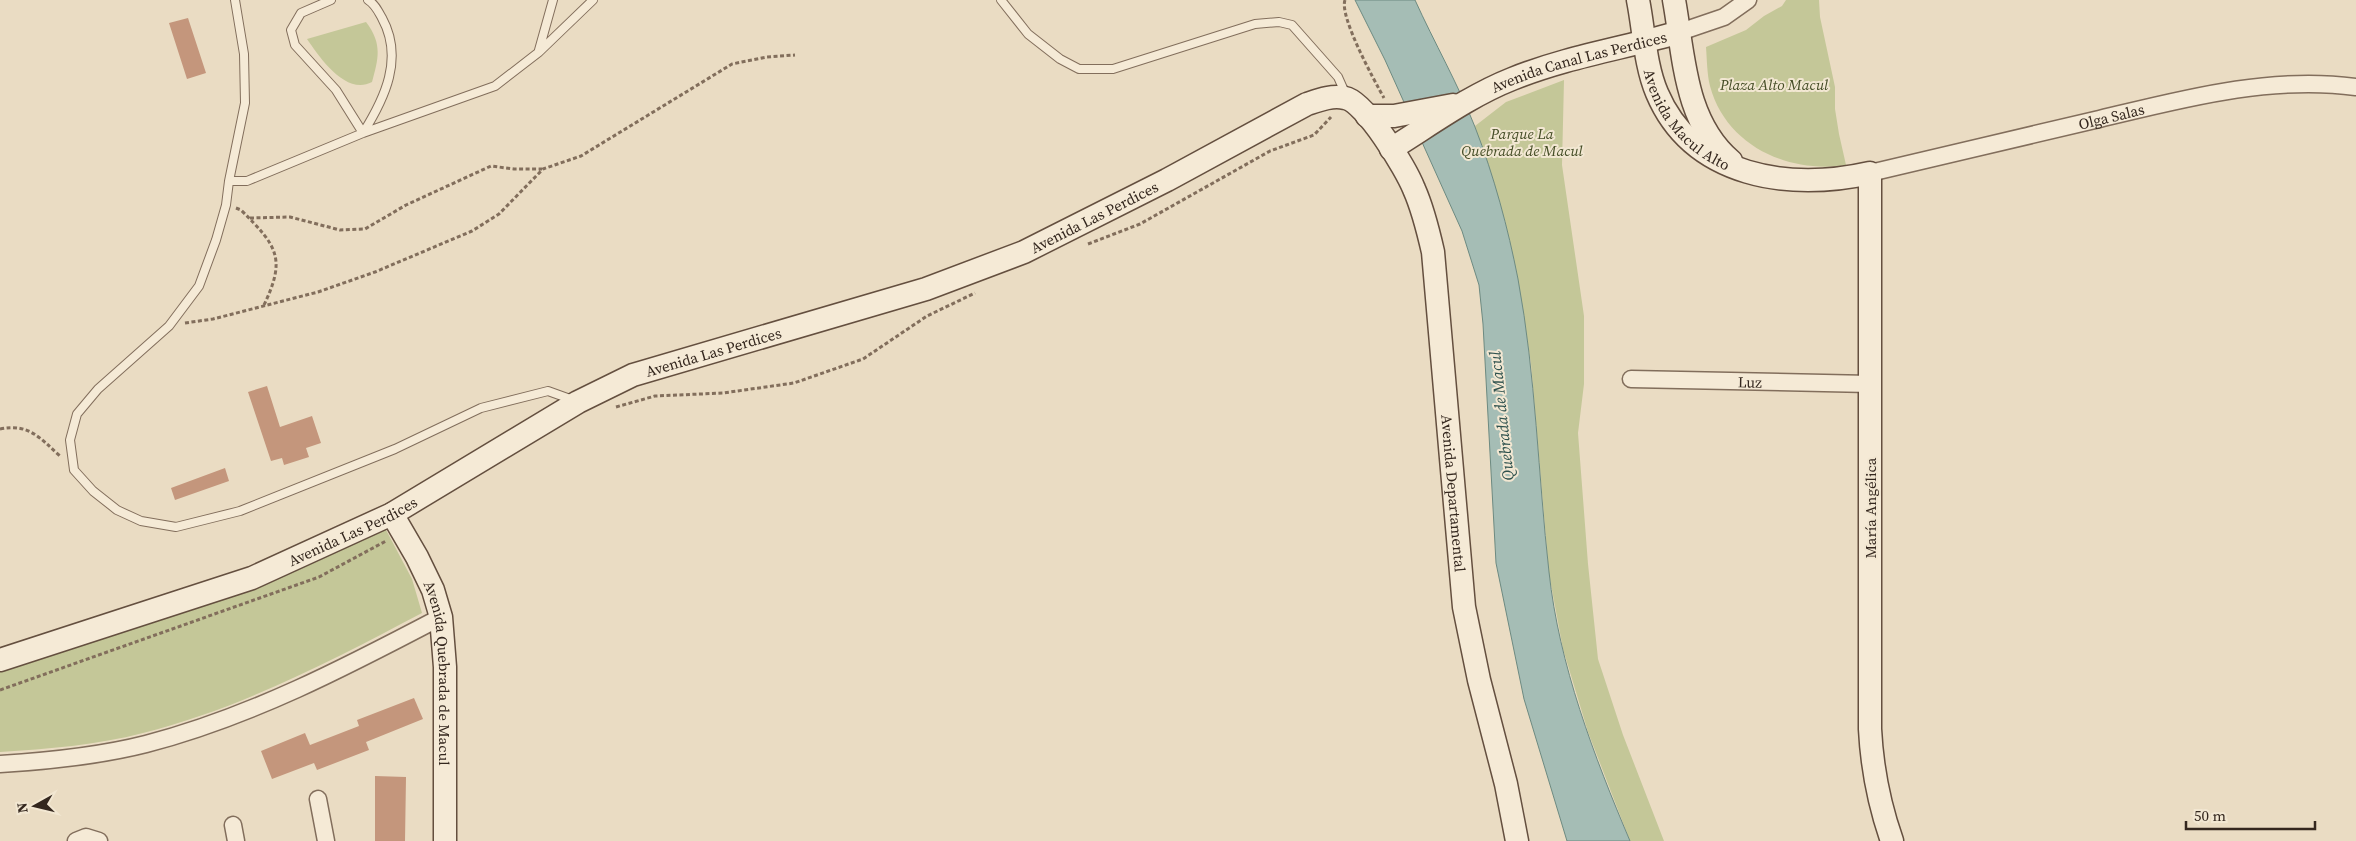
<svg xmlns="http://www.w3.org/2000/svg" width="2356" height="841" viewBox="0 0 2356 841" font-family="'Source Serif 4',serif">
  <rect width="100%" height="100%" fill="#eadcc3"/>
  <path fill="#c4c798" d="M 1786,0 L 1819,0 L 1820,17 L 1835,87 L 1835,109 L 1839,134 L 1846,165 C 1789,174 1726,146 1710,86 C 1707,74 1707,60 1706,47 L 1746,30 L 1764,16 L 1782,6 Z
    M 366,22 C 382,43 379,57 372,82 C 346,96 320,58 307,39 Z
    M 1564,80 L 1562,165 L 1584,316 L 1584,384 L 1578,433 L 1588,564 L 1598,659 L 1623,735 L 1664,841 L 1630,841 L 1588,732 L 1563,649 L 1549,574 L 1531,364 L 1518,279 L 1505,221 L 1475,126 L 1506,102 Z
    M 385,528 L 412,579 L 422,613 C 333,660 242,708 143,733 C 97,745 48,749 0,752 L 0,669 Z"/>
  <path fill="#a5bdb5" stroke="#6d8a81" d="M 1355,0 L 1415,0 C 1434,42 1458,84 1475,127 C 1494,176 1508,228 1518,279 C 1536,376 1538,475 1549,572 C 1559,665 1594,756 1630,841 L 1567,841 L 1524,699 L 1496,563 L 1483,324 L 1479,285 L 1462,231 L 1385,60 Z"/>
  <path fill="#c4967c" d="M 188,18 L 206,73 L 187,79 L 169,23 Z
    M 267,386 L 280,427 L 312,416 L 321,443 L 306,448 L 309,457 L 284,465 L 282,458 L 271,461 L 248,392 Z
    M 225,468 L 229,481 L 175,500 L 171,488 Z
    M 414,698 L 423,719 L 366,742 L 369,750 L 317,770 L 314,763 L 272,779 L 261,751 L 305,733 L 310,745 L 359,726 L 357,720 Z
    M 375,776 L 406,777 L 405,841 L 375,841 Z"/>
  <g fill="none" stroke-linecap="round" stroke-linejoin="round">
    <defs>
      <path id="lane" d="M 331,0 L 301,13 L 291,30 L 295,45 L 336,90 L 363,133 C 385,98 404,58 382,18 C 378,11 375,4 368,0
        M 1001,0 L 1028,34 L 1060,59 L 1079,69 L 1113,69 L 1255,24 L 1279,22 L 1292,25 L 1338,77 L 1346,95
        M 539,50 L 553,0
        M 229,181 L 245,103 L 244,54 L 235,0
        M 573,400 L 548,391 L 481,408 L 395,449 L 240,511 L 176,527 L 141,521 L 117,510 L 93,491 L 74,470 L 70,440 L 77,414 L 98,389 L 169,326 L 199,286 L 216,240 L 226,205 L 229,181 L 247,181 L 363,133 L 495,86 L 539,52 L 593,0"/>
      <g id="street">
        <path d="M 1680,32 L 1724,17 L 1748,0"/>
        <path id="s1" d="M 1870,173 C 1945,155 2020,138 2095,120 C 2179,100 2268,75 2356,87"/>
        <path id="s2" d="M 1631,379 L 1870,384"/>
        <path d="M 0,764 C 49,761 99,756 146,744 C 250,717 346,667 441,617"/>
        <path d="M 318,799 L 326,841"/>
        <path d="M 233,825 L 236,841"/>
        <path d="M 76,841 L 86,837 L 99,841"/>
      </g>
      <g id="secondary">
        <path id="s3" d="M 1638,0 C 1644,30 1645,65 1657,93 C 1693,178 1790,191 1870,173 L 1870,729 C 1872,768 1879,804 1892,841"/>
        <path d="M 1674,0 C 1684,55 1684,121 1731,161"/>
        <path d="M 1367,116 L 1394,116 L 1453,105"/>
        <path id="s4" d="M 1391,149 C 1430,125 1469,96 1512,79 C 1566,57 1625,48 1680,32"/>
        <path id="s5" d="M 392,514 L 417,557 L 433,590 L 441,617 L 445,667 L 445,841"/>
        <path id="s6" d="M 0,660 L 252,578 L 392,514 L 578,402 L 633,375 L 926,289 L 1024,252 L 1167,180 L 1307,104 C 1319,100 1332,95 1345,98 C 1365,101 1406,169 1414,189 C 1423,209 1428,230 1433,252 L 1464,607 L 1479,680 L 1506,784 L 1517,841"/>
      </g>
    </defs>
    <use href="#lane" stroke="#826e5c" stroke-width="10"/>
    <use href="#street" stroke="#826e5c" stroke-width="19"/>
    <use href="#secondary" stroke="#644f3f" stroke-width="25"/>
    <path stroke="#826e5c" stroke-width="3" stroke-dasharray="4 2.5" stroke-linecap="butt" d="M 1345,0 C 1339,16 1374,80 1384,98
      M 236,208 L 241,210 C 277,246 287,258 263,307
      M 250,218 L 290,217 L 340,230 L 365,229 L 406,205 L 491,166 L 514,169 L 542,169
      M 1088,244 L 1140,224 L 1270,151 L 1314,135 L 1331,117
      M 185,323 L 213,319 L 318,292 L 375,272 L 472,231 L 499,214 L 543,169 L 581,156 L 732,64 L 767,57 L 795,55
      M 616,407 L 655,396 L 723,393 L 794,383 L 863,359 L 927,316 L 975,293
      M 0,429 C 29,423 40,438 61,457
      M 0,690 L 319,577 L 386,541"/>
    <use href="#lane" stroke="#f5ead6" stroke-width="8"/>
    <use href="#street" stroke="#f5ead6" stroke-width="16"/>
    <use href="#secondary" stroke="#f5ead6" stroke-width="22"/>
  </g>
  <g text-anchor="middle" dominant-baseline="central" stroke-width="4" stroke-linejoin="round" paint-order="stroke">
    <g font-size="15" fill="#34271e" stroke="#f2e7d2">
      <text stroke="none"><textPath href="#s4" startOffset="209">Avenida Canal Las Perdices</textPath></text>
      <text stroke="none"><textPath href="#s3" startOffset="135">Avenida Macul Alto</textPath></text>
      <text stroke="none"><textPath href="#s1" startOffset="248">Olga Salas</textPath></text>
      <text stroke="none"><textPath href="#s6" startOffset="1186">Avenida Las Perdices</textPath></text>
      <text stroke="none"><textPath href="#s6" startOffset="781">Avenida Las Perdices</textPath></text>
      <text stroke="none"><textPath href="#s2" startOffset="119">Luz</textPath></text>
      <text stroke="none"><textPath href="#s6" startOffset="1890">Avenida Departamental</textPath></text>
      <text transform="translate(1870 508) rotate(-90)">María Angélica</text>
      <text stroke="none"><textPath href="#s6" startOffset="376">Avenida Las Perdices</textPath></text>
      <text stroke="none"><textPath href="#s5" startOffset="170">Avenida Quebrada de Macul</textPath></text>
    </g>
    <g font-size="15" font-style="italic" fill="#464e27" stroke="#f2e7d2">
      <text x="1774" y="84">Plaza Alto Macul</text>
      <text x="1522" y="133">Parque La<tspan x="1522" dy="17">Quebrada de Macul</tspan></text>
    </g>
    <g font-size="16" font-style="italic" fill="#2f524e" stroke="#f2e7d2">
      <text transform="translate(1501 416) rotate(-96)">Quebrada de Macul</text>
    </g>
  </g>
  <g transform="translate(35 806) rotate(262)" stroke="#f2e7d2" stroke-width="4" paint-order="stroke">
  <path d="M0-4L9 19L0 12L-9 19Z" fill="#34271e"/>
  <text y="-8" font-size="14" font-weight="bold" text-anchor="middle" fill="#34271e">N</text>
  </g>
  <path d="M2186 821v8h129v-8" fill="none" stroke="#34271e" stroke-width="2.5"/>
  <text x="2194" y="821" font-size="15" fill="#34271e" stroke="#f2e7d2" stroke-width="4" paint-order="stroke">50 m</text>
</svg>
